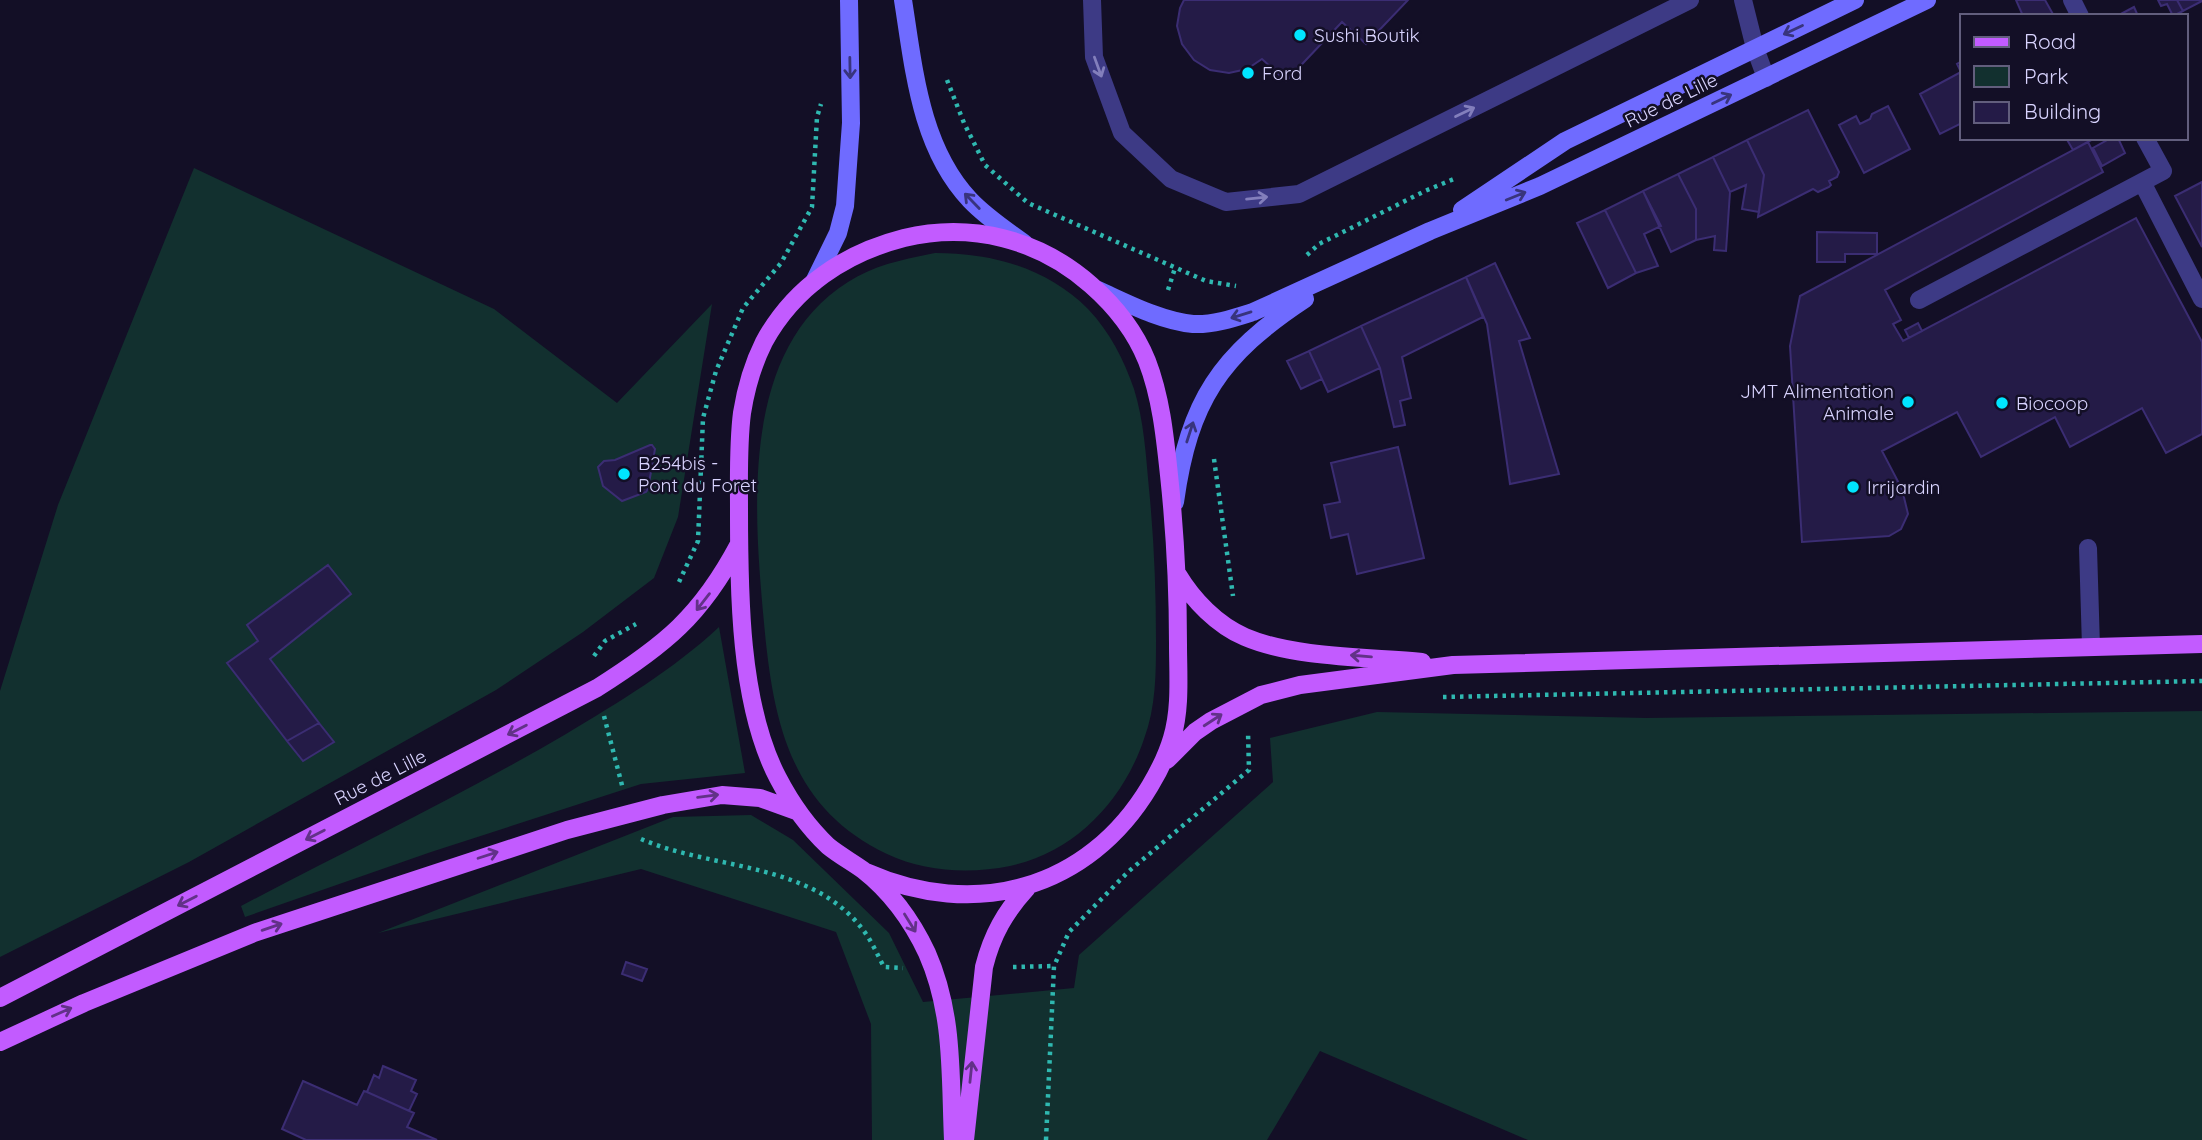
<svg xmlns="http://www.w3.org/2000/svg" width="2202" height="1140" viewBox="0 0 2202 1140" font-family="Quicksand,sans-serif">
  <rect width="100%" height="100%" fill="#130f26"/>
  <path fill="#12302f" d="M 194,168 L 494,309 L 617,403 L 712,304 L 678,517 L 654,578 L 583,632 L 496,690 L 189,862 L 0,957 L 0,691 L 58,505 Z
    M 935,253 C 992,253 1047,268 1088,309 C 1110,332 1124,360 1134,389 C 1144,421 1146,456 1149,489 C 1154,539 1156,589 1156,640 C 1156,673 1156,707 1144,739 C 1123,801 1075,852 1010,866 C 970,874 925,872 887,854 C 790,808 773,721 764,623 C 754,513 739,350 848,282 C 874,265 905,259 935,253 Z
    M 719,627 L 745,773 L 641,784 L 431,852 L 245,917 L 241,906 C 349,849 460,796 566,734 C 619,702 673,670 719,627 Z
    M 2202,711 L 2202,1140 L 1528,1140 L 1320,1051 L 1267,1140 L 872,1140 L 871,1024 L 836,932 L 641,869 L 378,933 L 673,817 L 751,815 L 793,840 L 889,933 L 923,1002 L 1074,988 L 1079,955 L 1273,782 L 1270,738 L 1377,712 L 1646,718 Z"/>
  <path fill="#241b47" stroke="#3b2d73" stroke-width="2" d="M 1184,0 L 1408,0 L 1366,44 L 1342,22 L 1286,81 L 1262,59 L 1247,69 L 1229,73 L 1210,70 L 1194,60 L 1182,44 L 1177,26 L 1180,8 Z
    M 2016,0 L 2045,0 L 2054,16 L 2023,16 Z
    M 2158,0 L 2177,0 L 2183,11 L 2173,16 L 2167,4 L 2161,6 Z
    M 2177,0 L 2202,0 L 2202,1 L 2183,11 Z
    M 2134,7 L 2138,16 L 2117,16 Z
    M 1962,61 L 1962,123 L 1940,134 L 1920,94 L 1961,72 L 1957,64 Z
    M 1888,106 L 1910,149 L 1864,173 L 1839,125 L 1856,116 L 1860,124 L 1870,119 L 1872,114 Z
    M 1808,110 L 1839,172 L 1837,177 L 1829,181 L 1831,185 L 1829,187 L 1818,192 L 1813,189 L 1758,217 L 1764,175 L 1747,140 Z
    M 2066,138 L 2095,138 L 2073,150 Z
    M 2111,138 L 2118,138 L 2125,153 L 2102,166 L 2093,148 Z
    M 1747,140 L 1764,175 L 1759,212 L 1742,209 L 1746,185 L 1730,192 L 1713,157 Z
    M 2088,142 L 2103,172 L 1885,290 L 1901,320 L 1893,324 L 1903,341 L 2136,218 L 2202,342 L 2202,434 L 2166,453 L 2142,408 L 2070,447 L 2055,417 L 1981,457 L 1957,412 L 1882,451 L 1902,489 L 1908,514 L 1901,529 L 1889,536 L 1802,542 L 1790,346 L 1800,296 Z
    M 1713,157 L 1730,192 L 1726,251 L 1714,250 L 1715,236 L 1696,240 L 1696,209 L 1678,174 Z
    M 1678,174 L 1696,209 L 1696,240 L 1671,252 L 1643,191 Z
    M 2202,182 L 2202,247 L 2175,196 Z
    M 1643,191 L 1661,226 L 1644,234 L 1658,266 L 1636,273 L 1605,210 Z
    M 1605,210 L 1636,273 L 1608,288 L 1577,223 Z
    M 1817,232 L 1877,233 L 1877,254 L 1845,254 L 1845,262 L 1817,262 Z
    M 1495,263 L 1530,338 L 1519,341 L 1559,474 L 1510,484 L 1487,324 L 1466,277 Z
    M 1466,277 L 1483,317 L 1402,357 L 1411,398 L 1400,401 L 1405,425 L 1394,427 L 1380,368 L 1361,326 Z
    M 1918,323 L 1922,331 L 1909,338 L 1905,330 Z
    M 1361,326 L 1380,368 L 1328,392 L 1309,351 Z
    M 1309,351 L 1322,379 L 1301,389 L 1287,361 Z
    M 650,445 L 652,445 L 655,449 L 648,489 L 646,492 L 622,501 L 603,486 L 598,467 L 604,461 L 615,460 Z
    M 1398,447 L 1424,558 L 1357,574 L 1348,534 L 1331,538 L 1324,505 L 1340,502 L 1331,463 Z
    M 328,565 L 351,594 L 270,659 L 319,723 L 287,741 L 227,663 L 258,641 L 247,625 Z
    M 319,723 L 334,742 L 303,761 L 287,741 Z
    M 626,962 L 647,969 L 642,981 L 622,974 Z
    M 383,1066 L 416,1080 L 411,1091 L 417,1094 L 409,1111 L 367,1092 L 374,1075 L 379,1078 Z
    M 303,1081 L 357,1105 L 364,1091 L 367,1092 L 414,1113 L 407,1127 L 437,1140 L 306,1140 L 282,1129 Z"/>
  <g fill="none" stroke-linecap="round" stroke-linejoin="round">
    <path stroke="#2fb8b0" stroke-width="4.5" stroke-dasharray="3.5 5" stroke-linecap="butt" d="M 947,80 L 964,123 L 985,165 L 1028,203 L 1206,281 L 1236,286
      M 1307,255 L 1319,244 L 1425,191 L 1454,179
      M 1168,290 L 1175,268
      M 1214,459 L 1233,596
      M 679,582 L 698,541 L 703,418 L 716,371 L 743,308 L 781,263 L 812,207 L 817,117 L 821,104
      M 594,656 L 605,641 L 636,624
      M 1443,697 L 2202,681
      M 604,716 L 623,789
      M 641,839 C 715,871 815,861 866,934 C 873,944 878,956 884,967 L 903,968
      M 1013,967 L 1054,966
      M 1046,1140 L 1054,966 L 1069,932 L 1129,871 L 1249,770 L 1248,732"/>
    <path stroke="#3d3a85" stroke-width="18" d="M 1092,0 L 1094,57 L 1122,133 L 1171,179 L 1226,202 L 1299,194 L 1690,0
      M 1743,0 L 1755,48 L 1766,78
      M 2072,0 L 2080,16
      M 2142,182 L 2202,299
      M 1919,300 L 2163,171 L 2145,138
      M 2088,548 L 2091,647"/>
    <path stroke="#6f6bff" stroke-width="18" d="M 903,0 C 914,69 920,147 970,200 C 986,217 1006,230 1025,244
      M 1462,210 L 1565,141 L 1855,0
      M 814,282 L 838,233 L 845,206 L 851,123 L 849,0
      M 1098,290 C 1127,303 1161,321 1193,324 C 1213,325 1234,318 1253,312 L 1430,231 L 1540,186 L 1927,0
      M 1175,502 C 1189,401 1220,355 1305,299"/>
    <path stroke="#c25bff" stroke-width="18" d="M 1178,575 C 1193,600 1217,625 1245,637 C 1294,658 1368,657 1422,662
      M 1167,760 L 1195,732 L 1211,721 L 1261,695 L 1300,685 L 1453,665 L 2202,644
      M 866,872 C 975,920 1088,890 1150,786 C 1159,771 1167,755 1172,738 C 1181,708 1178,675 1178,644 C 1178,587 1175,531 1169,475 C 1165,437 1161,397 1147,361 C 1135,331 1115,306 1091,285 C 1039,239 971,222 904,238 C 845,253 794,287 764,342 C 753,364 746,388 742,413 C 738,444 739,476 739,508 C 739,591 739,704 778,778 C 791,803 808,827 828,846 C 839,855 852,862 863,870 C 891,892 912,921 927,953 C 954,1014 950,1075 953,1140
      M 0,998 L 597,688 C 665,645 701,616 739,544
      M 0,1042 L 84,1003 L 254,933 L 567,830 L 663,805 L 722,795 L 760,798 L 799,812
      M 965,1140 L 984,967 C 992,935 1005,912 1027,888"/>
  </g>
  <defs><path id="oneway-shaft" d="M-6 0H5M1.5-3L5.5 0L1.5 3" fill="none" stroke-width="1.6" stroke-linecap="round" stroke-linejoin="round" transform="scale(1.75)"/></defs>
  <g stroke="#38347d">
    <use href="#oneway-shaft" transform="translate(1793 30) rotate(155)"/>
    <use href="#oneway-shaft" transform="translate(850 68) rotate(89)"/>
    <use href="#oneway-shaft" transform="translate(1722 99) rotate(-26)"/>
    <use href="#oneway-shaft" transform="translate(1516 196) rotate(-22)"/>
    <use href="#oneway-shaft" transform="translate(972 201) rotate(-134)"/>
    <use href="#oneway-shaft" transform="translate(1241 315) rotate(163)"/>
    <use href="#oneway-shaft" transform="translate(1190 432) rotate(-72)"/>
  </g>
  <g stroke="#837fbc">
    <use href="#oneway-shaft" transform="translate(1098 67) rotate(70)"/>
    <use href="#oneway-shaft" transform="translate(1465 112) rotate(-26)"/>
    <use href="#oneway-shaft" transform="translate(1257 198) rotate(-6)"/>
  </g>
  <g stroke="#623188">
    <use href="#oneway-shaft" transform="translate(703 602) rotate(128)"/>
    <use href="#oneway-shaft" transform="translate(1361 656) rotate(-175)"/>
    <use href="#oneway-shaft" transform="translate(1213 720) rotate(-33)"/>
    <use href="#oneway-shaft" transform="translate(517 730) rotate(153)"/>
    <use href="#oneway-shaft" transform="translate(708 796) rotate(-7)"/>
    <use href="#oneway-shaft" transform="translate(315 835) rotate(153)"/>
    <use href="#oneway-shaft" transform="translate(488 855) rotate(-18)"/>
    <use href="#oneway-shaft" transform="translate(187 901) rotate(153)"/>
    <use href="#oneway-shaft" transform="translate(910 923) rotate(58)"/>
    <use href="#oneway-shaft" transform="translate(272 927) rotate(-19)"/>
    <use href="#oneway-shaft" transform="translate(62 1012) rotate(-24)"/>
    <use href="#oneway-shaft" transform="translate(971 1072) rotate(-84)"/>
  </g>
  <g fill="#00e5ff" stroke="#130f26" stroke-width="2.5">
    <circle cx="1300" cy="35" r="7"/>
    <circle cx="1248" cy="73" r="7"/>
    <circle cx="1908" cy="402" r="7"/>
    <circle cx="2002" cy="403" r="7"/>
    <circle cx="624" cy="474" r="7"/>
    <circle cx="1853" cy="487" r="7"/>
  </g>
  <g text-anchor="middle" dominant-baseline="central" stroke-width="5" stroke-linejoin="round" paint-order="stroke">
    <g font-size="19" fill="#d9d4ff" stroke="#130f26" text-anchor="start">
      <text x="1314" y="35">Sushi Boutik</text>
      <text x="1262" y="73">Ford</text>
      <text x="1894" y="391" text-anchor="end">JMT Alimentation<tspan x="1894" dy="22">Animale</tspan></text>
      <text x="2016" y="403">Biocoop</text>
      <text x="638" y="463">B254bis -<tspan x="638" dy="22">Pont du Foret</tspan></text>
      <text x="1867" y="487">Irrijardin</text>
    </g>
    <g font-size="19" fill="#d9d4ff" stroke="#130f26">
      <text transform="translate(1671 100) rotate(-26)">Rue de Lille</text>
      <text transform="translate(380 777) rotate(-27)">Rue de Lille</text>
    </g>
  </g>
  <rect x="1960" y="14" width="228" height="126" fill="#130f26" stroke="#625e7d" stroke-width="2"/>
  <rect x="1974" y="37" width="35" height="10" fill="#c25bff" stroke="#625e7d" stroke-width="2"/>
  <text x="2024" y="49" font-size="21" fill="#d9d4ff">Road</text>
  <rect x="1974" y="66" width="35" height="21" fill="#12302f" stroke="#625e7d" stroke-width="2"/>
  <text x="2024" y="84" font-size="21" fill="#d9d4ff">Park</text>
  <rect x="1974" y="102" width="35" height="21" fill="#241b47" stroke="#625e7d" stroke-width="2"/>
  <text x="2024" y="119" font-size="21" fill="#d9d4ff">Building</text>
</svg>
